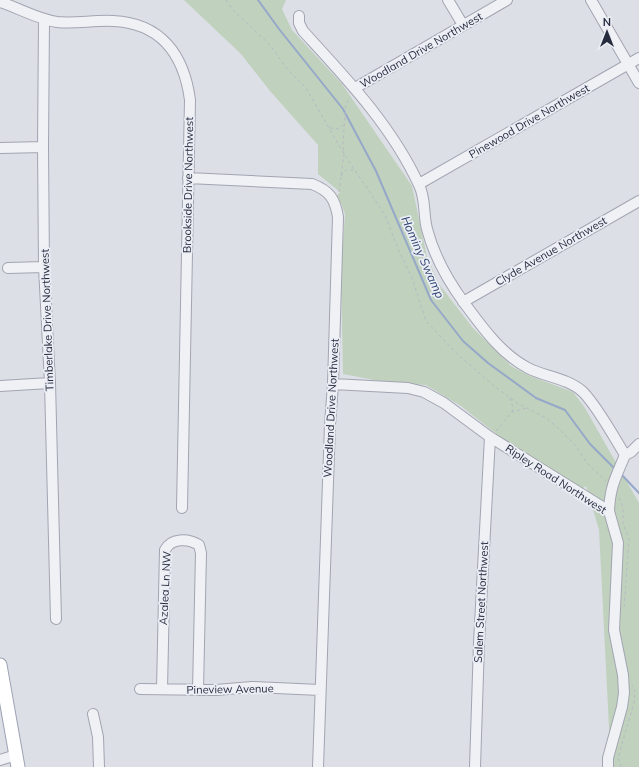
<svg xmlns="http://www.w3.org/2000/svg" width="639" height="767" viewBox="0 0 639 767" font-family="Mulish,sans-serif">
  <rect width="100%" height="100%" fill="#dddfe7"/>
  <path fill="#c0d1bd" d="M 184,0 L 286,0 L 282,9 L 292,30 L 342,84 L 412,186 L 427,257 L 439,284 L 472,327 L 511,366 L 530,376 L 573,392 L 585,408 L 639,503 L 639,767 L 611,767 L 599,530 L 586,486 L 582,489 L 499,436 L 461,406 L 426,385 L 390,383 L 343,374 L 341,273 L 345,214 L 341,203 L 334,200 L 340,192 L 318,174 L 318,145 L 270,91 L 241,54 Z"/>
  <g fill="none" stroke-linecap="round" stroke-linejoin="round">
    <path stroke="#96a8c9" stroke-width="2" d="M 258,0 L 279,29 L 343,109 L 376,171 L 431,300 L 463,341 L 488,363 L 536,398 L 565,410 L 590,444 L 615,469
      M 620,473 L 639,493"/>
    <defs>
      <path id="minor" d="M 448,0 L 463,25
        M 591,0 L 639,83
        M 0,2 C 19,8 37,19 57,22 C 75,24 94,20 113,21 C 161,23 184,55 190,100 L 182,508
        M 299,16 L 299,23 L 303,31 C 346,78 392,126 419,185 C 426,199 423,214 427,229 C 434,256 448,281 465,304 C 482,327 501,354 528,368 C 545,377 568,378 583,392 C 597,406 614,437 625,455
        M 44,20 L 43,147 L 44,267 L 50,383 L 56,619
        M 355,88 L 507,0
        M 0,148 L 43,147
        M 188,178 L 312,184 C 330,191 335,199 338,217 L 333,384 L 330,425 L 318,767
        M 419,184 L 639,58
        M 8,268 L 44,267
        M 463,302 L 639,201
        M 333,384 L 408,388 L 424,392 L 444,403 L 490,437 L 609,511 L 618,543 L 614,630 L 623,675 L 624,693 L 622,707 L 608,758 L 608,767
        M 0,386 L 50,383
        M 609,511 C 610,486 616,477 625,455 L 631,452 L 639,444
        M 140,689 L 216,690 L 252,687 L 320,690
        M 162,689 L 165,550 C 171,538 188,538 199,545 L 201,553 L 198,690
        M 93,714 L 98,737 L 99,767
        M 0,760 L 16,755
        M 475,767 L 479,643 L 490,437"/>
      <path id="major" d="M 0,665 L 18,767"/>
    </defs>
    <use href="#minor" stroke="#a2a5b1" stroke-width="12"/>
    <use href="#major" stroke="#9ca2b3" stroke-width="15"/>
    <path stroke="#b7bac2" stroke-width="1" stroke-dasharray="3 3" stroke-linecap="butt" d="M 226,0 L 233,10 L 270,45 L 287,69 L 306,88 L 344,154 L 385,215 L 399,251 L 412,278 L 426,321 L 454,351 L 494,386 L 517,403 L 546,418 L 556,426 L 575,445 L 587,463 L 606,481
      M 330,128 L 339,129 L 344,124
      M 341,176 L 346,170 L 354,170
      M 339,192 L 344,154 L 343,142 L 346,104 L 350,97
      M 510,398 L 513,408 L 512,412
      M 496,431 L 512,412 L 527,408
      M 619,498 L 623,507 L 623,524 L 629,538 L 624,609
      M 621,767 L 618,758 L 620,751 L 634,703 L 635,692 L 632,685"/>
    <use href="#minor" stroke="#eff1f5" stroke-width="10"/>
    <use href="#major" stroke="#fff" stroke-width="13"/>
  </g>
  <g text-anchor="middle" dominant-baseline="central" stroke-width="3.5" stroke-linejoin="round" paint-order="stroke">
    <g font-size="11" fill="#262b3e" stroke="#eceef5">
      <text transform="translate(421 50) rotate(-30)">Woodland Drive Northwest</text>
      <text transform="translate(529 121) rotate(-30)">Pinewood Drive Northwest</text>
      <text transform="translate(188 185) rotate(-89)">Brookside Drive Northwest</text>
      <text transform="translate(551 251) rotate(-30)">Clyde Avenue Northwest</text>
      <text transform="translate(47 320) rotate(-92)">Timberlake Drive Northwest</text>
      <text transform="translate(331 408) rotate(-87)">Woodland Drive Northwest</text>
      <text transform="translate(556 479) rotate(33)">Ripley Road Northwest</text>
      <text transform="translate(165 588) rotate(-87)">Azalea Ln NW</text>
      <text transform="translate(481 602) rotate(-87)">Salem Street Northwest</text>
      <text transform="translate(230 689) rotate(-1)">Pineview Avenue</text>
    </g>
    <g font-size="12" font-style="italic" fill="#2f4572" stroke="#eceef5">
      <text transform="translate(423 257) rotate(66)">Hominy Swamp</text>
    </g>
  </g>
  <g transform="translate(607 32)" stroke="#eceef5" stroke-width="3" paint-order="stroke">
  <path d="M0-3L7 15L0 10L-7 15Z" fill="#262b3e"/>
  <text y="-6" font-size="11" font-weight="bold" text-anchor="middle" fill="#262b3e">N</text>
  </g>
</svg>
